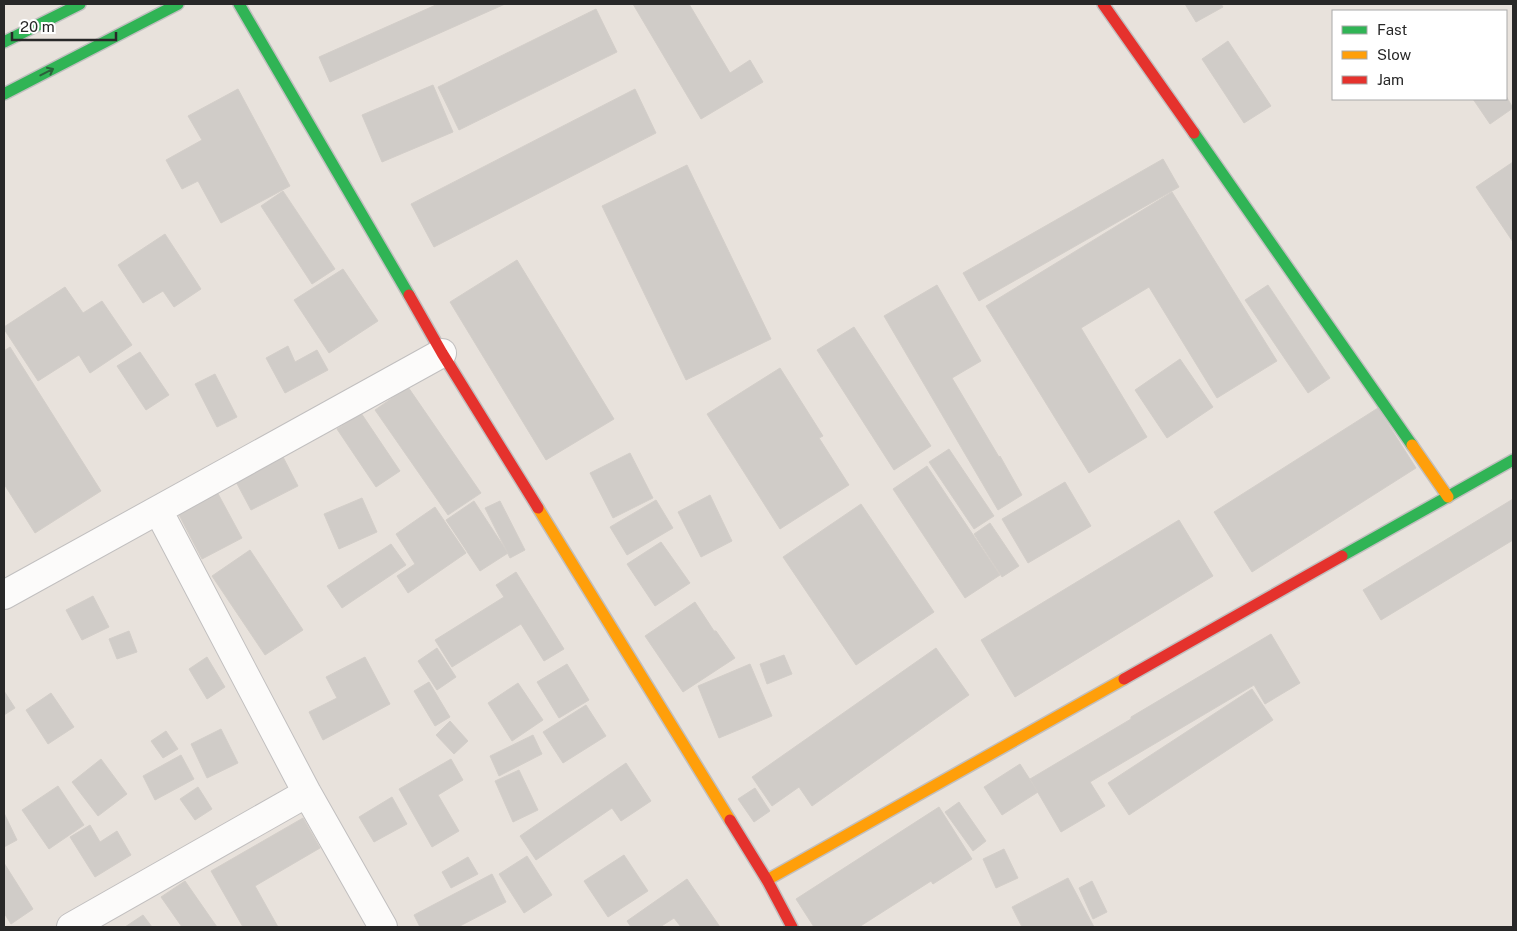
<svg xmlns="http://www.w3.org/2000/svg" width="1517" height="931" viewBox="0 0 1517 931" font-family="'Public Sans',sans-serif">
  <rect width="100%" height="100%" fill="#e8e2dc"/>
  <path fill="#d0ccc8" stroke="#d3cec9" d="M 438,4 L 505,4 L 330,82 L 319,57 Z
    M 633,4 L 689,4 L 730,73 L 750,60 L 763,82 L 701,119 Z
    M 1185,4 L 1221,4 L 1223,7 L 1196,22 Z
    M 596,9 L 617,52 L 459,130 L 438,87 Z
    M 1228,41 L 1271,106 L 1244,123 L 1202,59 Z
    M 433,85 L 453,132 L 382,162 L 362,115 Z
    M 238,89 L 290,186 L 221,223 L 198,181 L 182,189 L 166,160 L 202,140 L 188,116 Z
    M 635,89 L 656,133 L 434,247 L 411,204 Z
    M 1506,96 L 1513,108 L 1490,124 L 1473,99 L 1506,99 Z
    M 1163,159 L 1179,187 L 979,301 L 963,273 Z
    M 1513,162 L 1513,242 L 1476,187 Z
    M 687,165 L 771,339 L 686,380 L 602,206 Z
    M 283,191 L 335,269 L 312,284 L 261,206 Z
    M 1172,192 L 1277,361 L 1217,398 L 1149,287 L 1081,328 L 1147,437 L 1089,473 L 986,306 Z
    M 165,234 L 201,289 L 174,307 L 163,291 L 143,303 L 118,265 Z
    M 517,260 L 614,419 L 546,460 L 450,302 Z
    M 343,269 L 378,321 L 329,353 L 294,300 Z
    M 937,285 L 981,361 L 952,378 L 999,457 L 1000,456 L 1022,495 L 998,510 L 884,316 Z
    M 1268,285 L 1330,378 L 1308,393 L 1245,300 Z
    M 65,287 L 83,313 L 102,301 L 132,345 L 90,373 L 79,355 L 38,381 L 4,329 L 4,327 Z
    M 854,327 L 931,446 L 894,470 L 817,350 Z
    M 288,346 L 295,362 L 317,350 L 328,370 L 285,393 L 266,358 Z
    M 10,347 L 101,491 L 35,533 L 4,484 L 4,351 Z
    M 140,352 L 169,395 L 146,410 L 117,366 Z
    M 1180,359 L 1213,407 L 1167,438 L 1135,390 Z
    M 780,368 L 823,436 L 819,438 L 849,485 L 780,529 L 707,414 Z
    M 215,374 L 237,417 L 217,427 L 195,384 Z
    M 408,387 L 481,493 L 448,515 L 375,410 Z
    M 1378,408 L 1416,468 L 1252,572 L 1214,512 Z
    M 361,413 L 400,471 L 376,487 L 337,429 Z
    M 949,449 L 994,516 L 974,529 L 929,462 Z
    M 630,453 L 653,498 L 613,518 L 590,473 Z
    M 282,455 L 298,486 L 251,510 L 235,480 Z
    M 927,466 L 1000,575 L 965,598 L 893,489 Z
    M 1065,482 L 1091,526 L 1028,563 L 1002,519 Z
    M 216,490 L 242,538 L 202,559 L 177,511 Z
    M 710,495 L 732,541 L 701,557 L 678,512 Z
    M 362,498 L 377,532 L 339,549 L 324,514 Z
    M 1513,499 L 1513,540 L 1381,620 L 1363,590 Z
    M 656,500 L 673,528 L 627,555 L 610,527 Z
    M 474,501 L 508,553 L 480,571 L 446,520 Z
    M 500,501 L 525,550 L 510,558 L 485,508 Z
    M 861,504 L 934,612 L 856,665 L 783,557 Z
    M 435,507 L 466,553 L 408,593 L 397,576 L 415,564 L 396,534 Z
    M 1179,520 L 1213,576 L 1015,697 L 981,640 Z
    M 990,523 L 1019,566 L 1002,577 L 974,534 Z
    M 661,542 L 690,583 L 655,606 L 627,564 Z
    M 391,544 L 406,565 L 342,608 L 327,586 Z
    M 250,550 L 303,630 L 265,655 L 212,576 Z
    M 516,572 L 564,649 L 544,661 L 521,624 L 452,667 L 435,640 L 504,597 L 496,585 Z
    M 93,596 L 109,627 L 82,640 L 66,610 Z
    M 695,602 L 714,631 L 716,631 L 735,658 L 683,692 L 645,636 Z
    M 129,631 L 137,652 L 117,659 L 109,639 Z
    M 1271,634 L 1300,683 L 1265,704 L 1254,685 L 1090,782 L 1105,806 L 1061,832 L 1030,779 L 1131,719 L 1131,717 Z
    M 437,648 L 456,677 L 437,690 L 418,661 Z
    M 936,648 L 969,695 L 812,806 L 799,787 L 772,806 L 752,777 Z
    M 784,655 L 792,674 L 767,684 L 760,664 Z
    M 207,657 L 225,687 L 207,699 L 189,669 Z
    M 365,657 L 390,704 L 323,740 L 309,712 L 337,698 L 326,677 Z
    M 567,664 L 589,700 L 559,718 L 537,682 Z
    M 750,664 L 772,716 L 719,738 L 698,686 Z
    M 429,682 L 450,717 L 435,726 L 414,691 Z
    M 518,683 L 543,720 L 512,741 L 488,703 Z
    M 1252,689 L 1273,720 L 1129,815 L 1108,783 Z
    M 4,691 L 15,708 L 4,715 Z
    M 51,693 L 74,727 L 48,744 L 26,710 Z
    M 586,705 L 606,736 L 563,763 L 543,732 Z
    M 450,721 L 468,741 L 454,754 L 436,735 Z
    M 221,729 L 238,763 L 207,778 L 191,744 Z
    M 166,731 L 178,749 L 163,758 L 151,741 Z
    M 533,735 L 542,754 L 499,776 L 490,756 Z
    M 181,755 L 194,779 L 155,800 L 143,776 Z
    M 101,759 L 127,794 L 98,816 L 72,782 Z
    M 451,759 L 463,780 L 438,795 L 459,831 L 432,847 L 399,789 Z
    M 626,763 L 651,801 L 621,821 L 612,808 L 536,860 L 520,836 Z
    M 1020,764 L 1038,792 L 1002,815 L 984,787 Z
    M 519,770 L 538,810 L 513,822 L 495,781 Z
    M 58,786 L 84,825 L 49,849 L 22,810 Z
    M 198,787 L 212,809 L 195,820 L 180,799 Z
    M 755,788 L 770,811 L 754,822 L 738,799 Z
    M 392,797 L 407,824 L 374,842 L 359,817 Z
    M 959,802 L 986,841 L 973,851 L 945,812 Z
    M 939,807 L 972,859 L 933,884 L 931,881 L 859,927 L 814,927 L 796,899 Z
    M 4,813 L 17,840 L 4,847 Z
    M 303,818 L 320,848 L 255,886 L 278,927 L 243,927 L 211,871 Z
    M 90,825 L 100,842 L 117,831 L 131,855 L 95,877 L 70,837 Z
    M 1004,849 L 1018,878 L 996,888 L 983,859 Z
    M 624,855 L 648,891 L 608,917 L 584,881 Z
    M 527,856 L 552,895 L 524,913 L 499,874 Z
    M 468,857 L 478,874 L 451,888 L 442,872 Z
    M 4,863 L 33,909 L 11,924 L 4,913 Z
    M 492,874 L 506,902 L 458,927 L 420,927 L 414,915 Z
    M 1068,878 L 1094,927 L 1022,927 L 1012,907 Z
    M 687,879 L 720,927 L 681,927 L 674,918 L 660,927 L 631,927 L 627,921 Z
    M 185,881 L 217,927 L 182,927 L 161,897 Z
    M 1092,881 L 1107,912 L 1093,919 L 1079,888 Z
    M 143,915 L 152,927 L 125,927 Z"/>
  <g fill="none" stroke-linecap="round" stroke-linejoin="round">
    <defs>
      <path id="street" d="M 158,510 L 307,793 L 383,927
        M 4,595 L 442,353
        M 71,927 L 307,793"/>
      <path id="fast" d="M 239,4 L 409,295
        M 4,42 L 80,4
        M 4,94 L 178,4
        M 1194,133 L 1412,445
        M 1342,556 L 1513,460"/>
      <path id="slow" d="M 1412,445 L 1448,497
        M 538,508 L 730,820
        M 767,880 L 1124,679"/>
      <path id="jam" d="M 1103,4 L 1194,133
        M 409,295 L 442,353 L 538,508
        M 1124,679 L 1342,556
        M 730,820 L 767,880 L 792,927"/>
    </defs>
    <use href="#street" stroke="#c1bfbf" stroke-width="30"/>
    <use href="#fast" stroke="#c1bfbf" stroke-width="14"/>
    <use href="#slow" stroke="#c1bfbf" stroke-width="14"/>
    <use href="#jam" stroke="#c1bfbf" stroke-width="14"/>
    <use href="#street" stroke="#fcfbfa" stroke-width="28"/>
    <use href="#fast" stroke="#30b455" stroke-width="11"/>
    <use href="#slow" stroke="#ff9f0a" stroke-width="11"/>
    <use href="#jam" stroke="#e5322d" stroke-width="11"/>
  </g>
  <defs><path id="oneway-shaft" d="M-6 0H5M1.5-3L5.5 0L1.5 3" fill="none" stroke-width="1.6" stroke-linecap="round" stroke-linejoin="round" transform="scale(1.25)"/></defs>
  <use stroke="#2b603a" href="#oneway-shaft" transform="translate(47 72) rotate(-27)"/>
  <rect width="1517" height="931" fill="none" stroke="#282828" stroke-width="10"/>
  <rect x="1332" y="10" width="175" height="90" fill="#ffffff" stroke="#a9a9a9"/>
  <rect x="1342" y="26" width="25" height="8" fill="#30b455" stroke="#a9a9a9"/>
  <text x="1377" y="35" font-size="15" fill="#282828">Fast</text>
  <rect x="1342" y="51" width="25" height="8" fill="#ff9f0a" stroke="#a9a9a9"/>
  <text x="1377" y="60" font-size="15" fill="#282828">Slow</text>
  <rect x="1342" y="76" width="25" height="8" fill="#e5322d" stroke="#a9a9a9"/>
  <text x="1377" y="85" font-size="15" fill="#282828">Jam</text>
  <path d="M12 32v8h104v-8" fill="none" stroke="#282828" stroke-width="2.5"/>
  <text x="20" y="32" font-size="15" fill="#282828" stroke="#ffffff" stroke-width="4" paint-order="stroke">20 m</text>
</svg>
